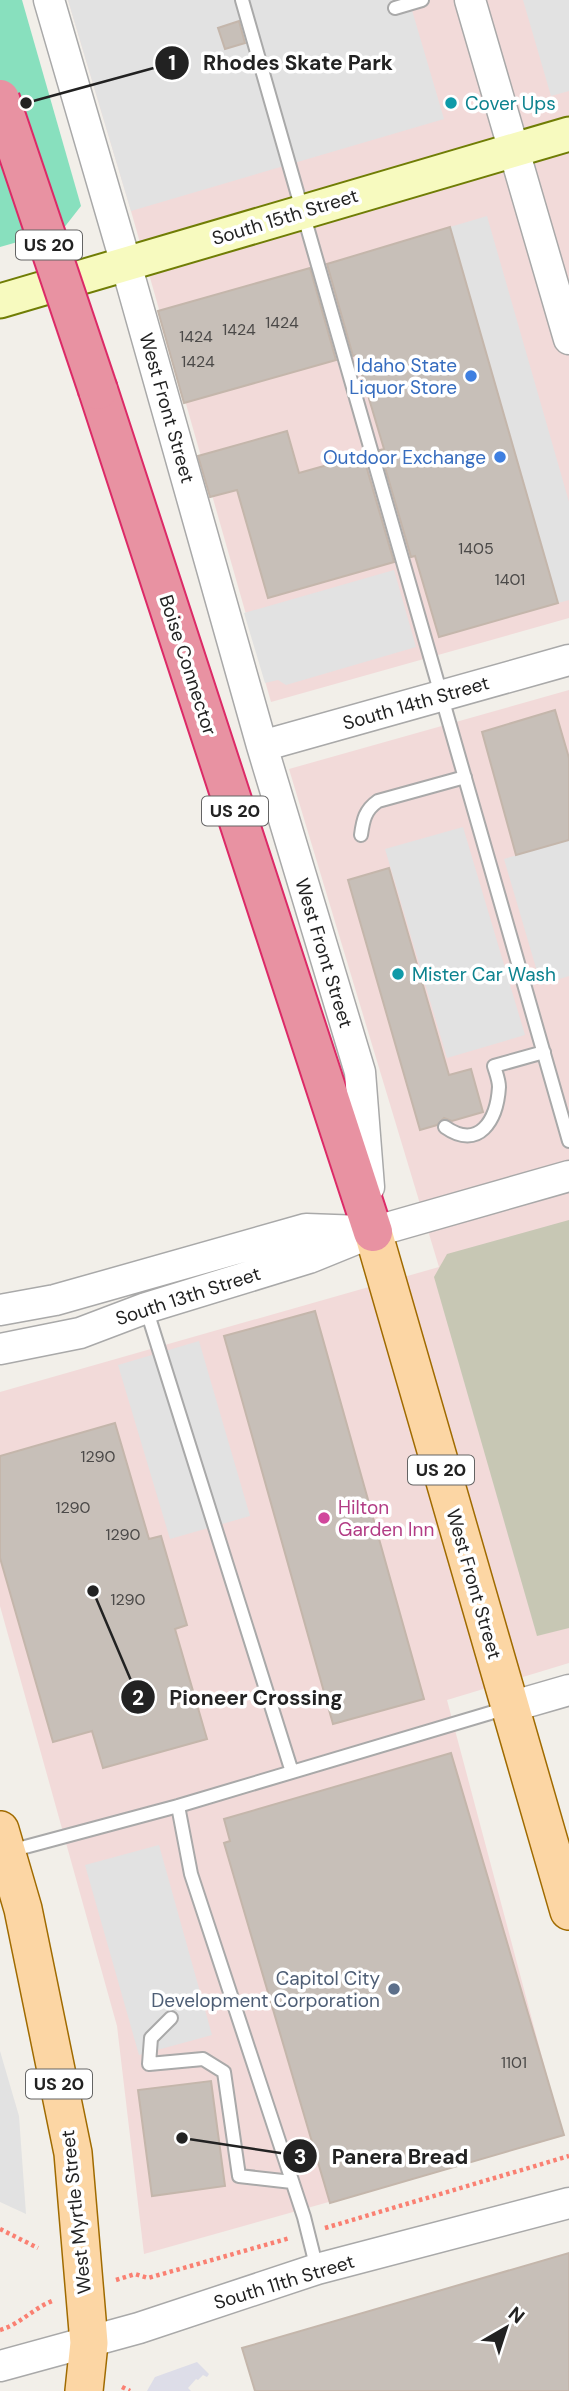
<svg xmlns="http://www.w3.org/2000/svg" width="569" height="2391" viewBox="0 0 569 2391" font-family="'DM Sans',sans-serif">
  <rect width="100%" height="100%" fill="#f2efe9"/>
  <path fill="#f2dad9" d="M 68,0 L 569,0 L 569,618 L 271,702 L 131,211 Z
    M 569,690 L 569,1663 L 447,1700 L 563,2136 L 144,2254 L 117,2026 L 0,1606 L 0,1392 L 439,1267 L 289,769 Z"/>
  <path fill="#c7c7b4" d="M 569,1220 L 569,1628 L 537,1636 L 434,1277 L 447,1254 Z"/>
  <path fill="#88e0be" d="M 0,0 L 22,0 L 81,206 L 63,229 L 0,247 Z"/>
  <path fill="#e2e2e2" d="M 68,0 L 409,0 L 444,119 L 131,211 Z
    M 523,0 L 569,0 L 569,91 L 551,96 Z
    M 487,216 L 569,502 L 569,600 L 558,603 L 450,227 Z
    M 394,570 L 416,647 L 286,685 L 278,680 L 265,683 L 244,613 Z
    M 463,827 L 525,1035 L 447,1058 L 385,849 Z
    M 569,840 L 569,976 L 541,985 L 504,859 Z
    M 199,1341 L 250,1516 L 170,1539 L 118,1365 Z
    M 159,1845 L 212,2035 L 139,2055 L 85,1865 Z
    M 0,2051 L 19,2116 L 26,2214 L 0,2202 Z"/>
  <path fill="#dddde8" d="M 197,2362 L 209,2374 L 207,2377 L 203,2375 L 198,2380 L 196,2379 L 188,2388 L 191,2391 L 147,2391 L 155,2377 Z"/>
  <path fill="#c7bfb8" stroke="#c4b6ab" stroke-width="2" d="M 239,21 L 245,43 L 225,49 L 218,28 Z
    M 450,227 L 558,603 L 439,637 L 415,556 L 411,557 L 380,450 L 384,449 L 356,355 L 353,356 L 327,264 Z
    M 310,268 L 336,360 L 184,403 L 158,311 Z
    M 287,431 L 299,473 L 363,455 L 394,562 L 268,598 L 237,490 L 210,497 L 198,456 Z
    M 555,710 L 569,758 L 569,840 L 516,855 L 482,732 Z
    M 389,868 L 449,1075 L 471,1069 L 483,1112 L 452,1121 L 444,1118 L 437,1125 L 420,1130 L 348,880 Z
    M 315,1311 L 424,1699 L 333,1724 L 224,1336 Z
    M 115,1423 L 149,1539 L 161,1536 L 187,1625 L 175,1629 L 207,1739 L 103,1768 L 92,1731 L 53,1742 L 0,1558 L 0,1456 Z
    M 451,1753 L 564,2135 L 330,2203 L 224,1843 L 230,1841 L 224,1819 Z
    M 211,2081 L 225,2186 L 152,2196 L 138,2090 Z
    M 569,2253 L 569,2391 L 255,2391 L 242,2348 Z"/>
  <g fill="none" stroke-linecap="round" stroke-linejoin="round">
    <defs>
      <path id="service" d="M 242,0 L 569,1141
        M 395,8 L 422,0
        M 361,835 C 363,820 365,810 378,801 L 465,777
        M 445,1127 C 479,1151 497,1120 499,1087 C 499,1080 496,1073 494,1066 L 544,1052
        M 146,1308 L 292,1772
        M 178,1806 L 191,1874 L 304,2217 L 317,2269
        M 10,1851 L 178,1806 L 507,1708
        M 171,2018 L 151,2038 L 149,2064 L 203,2059 L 224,2072 L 239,2176 L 292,2182"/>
      <path id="tertiary" d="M 49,0 L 126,264 L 262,746 L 360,1072 L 369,1187
        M 470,0 L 569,339
        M 262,746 L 569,660
        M 0,1310 L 55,1300 L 306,1229 L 362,1231
        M 0,1349 L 80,1333 L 146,1308 L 309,1258 L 373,1232 L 569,1176
        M 510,1707 L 569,1690
        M 0,2366 L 139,2328 L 317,2269 L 569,2203"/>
      <path id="secondary" d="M 0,301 L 569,134"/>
      <path id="primary" d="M 373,1232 L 569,1911
        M 0,1830 L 23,1909 L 73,2153 L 89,2343 L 84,2391"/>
      <path id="motorway" d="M 98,390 L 373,1232"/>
    </defs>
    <use href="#service" stroke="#a9a9a9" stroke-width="16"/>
    <use href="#tertiary" stroke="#a9a9a9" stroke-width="33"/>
    <use href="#secondary" stroke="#707d05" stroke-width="37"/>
    <use href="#primary" stroke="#a06b00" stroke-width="40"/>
    <use href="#motorway" stroke="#dc2a67" stroke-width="42"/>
    <path stroke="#fa8072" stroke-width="4.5" stroke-dasharray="3.5 3.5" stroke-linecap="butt" d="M 325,2228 L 569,2156
      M 0,2229 L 38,2248
      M 116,2280 L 135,2274 L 148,2278 L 290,2238
      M 0,2330 C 21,2324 34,2307 55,2300
      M 122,2387 L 130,2391"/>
    <use href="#service" stroke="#fff" stroke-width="12"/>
    <use href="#tertiary" stroke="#fff" stroke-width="30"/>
    <use href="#secondary" stroke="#f7fabf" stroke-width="33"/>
    <use href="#primary" stroke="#fcd6a4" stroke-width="37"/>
    <use href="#motorway" stroke="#e892a2" stroke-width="38"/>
    <defs>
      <path id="motorway-bridge" d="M 0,99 L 98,390"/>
    </defs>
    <use href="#motorway-bridge" stroke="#dc2a67" stroke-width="42" stroke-linecap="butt"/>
    <use href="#motorway-bridge" stroke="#e892a2" stroke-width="38"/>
  </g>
  <g fill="#0f9aa8" stroke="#fff" stroke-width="2.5">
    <circle cx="451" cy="103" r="7"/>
    <circle cx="398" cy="974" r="7"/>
  </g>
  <g fill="#3f7fe0" stroke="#fff" stroke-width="2.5">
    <circle cx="471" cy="376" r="7"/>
    <circle cx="500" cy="457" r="7"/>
  </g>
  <circle fill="#d1479c" stroke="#fff" stroke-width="2.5" cx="324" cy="1518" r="7"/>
  <circle fill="#5c6f8a" stroke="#fff" stroke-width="2.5" cx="394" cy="1989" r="7"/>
  <g text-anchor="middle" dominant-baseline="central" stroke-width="7" stroke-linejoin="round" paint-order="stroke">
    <g font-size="16" fill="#4b4948">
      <text x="282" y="322">1424</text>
      <text x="239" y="329">1424</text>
      <text x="196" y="336">1424</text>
      <text x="198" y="361">1424</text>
      <text x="476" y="548">1405</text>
      <text x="510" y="579">1401</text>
      <text x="98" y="1456">1290</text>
      <text x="73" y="1507">1290</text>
      <text x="123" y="1534">1290</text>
      <text x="128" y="1599">1290</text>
      <text x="514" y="2062">1101</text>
    </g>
    <g fill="#fff" stroke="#646464" stroke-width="2">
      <rect x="16" y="230.5" width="66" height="29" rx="5"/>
      <rect x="202" y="796.5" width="66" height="29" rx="5"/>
      <rect x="408" y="1455.5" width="66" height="29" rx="5"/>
      <rect x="26" y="2069.5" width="66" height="29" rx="5"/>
    </g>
    <g font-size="18" font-weight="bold" fill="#222">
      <text x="49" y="245">US 20</text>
      <text x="235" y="811">US 20</text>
      <text x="441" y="1470">US 20</text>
      <text x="59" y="2084">US 20</text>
    </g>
    <g font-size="19" fill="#0d838f" stroke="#fff" text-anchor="start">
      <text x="465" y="103">Cover Ups</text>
      <text x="412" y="974">Mister Car Wash</text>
    </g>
    <g font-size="19" fill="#222" stroke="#fff">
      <text transform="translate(285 217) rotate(-17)">South 15th Street</text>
      <text transform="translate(167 408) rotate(74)">West Front Street</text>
      <text transform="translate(188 665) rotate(72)">Boise Connector</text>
      <text transform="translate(416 703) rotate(-16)">South 14th Street</text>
      <text transform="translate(324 953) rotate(73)">West Front Street</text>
      <text transform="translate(188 1296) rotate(-18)">South 13th Street</text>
      <text transform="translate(474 1584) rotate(74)">West Front Street</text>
      <text transform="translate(76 2212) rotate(-96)">West Myrtle Street</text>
      <text transform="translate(284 2282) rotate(-17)">South 11th Street</text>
    </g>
    <g font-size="19" fill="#366cbe" stroke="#fff" text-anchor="end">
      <text x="457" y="365">Idaho State<tspan x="457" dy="22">Liquor Store</tspan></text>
      <text x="486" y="457">Outdoor Exchange</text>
    </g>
    <g font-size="19" fill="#b23c85" stroke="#fff" text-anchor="start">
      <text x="338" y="1507">Hilton<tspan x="338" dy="22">Garden Inn</tspan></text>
    </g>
    <g font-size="19" fill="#4e5e75" stroke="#fff" text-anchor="end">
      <text x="380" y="1978">Capitol City<tspan x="380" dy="22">Development Corporation</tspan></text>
    </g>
  </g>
  <path fill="none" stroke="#222" stroke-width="2.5" d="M26 103L172 63M93 1591L138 1697M182 2138L300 2156"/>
  <g fill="#222" stroke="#fff" stroke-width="2.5">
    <circle cx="26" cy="103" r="7"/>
    <circle cx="93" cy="1591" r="7"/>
    <circle cx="182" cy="2138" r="7"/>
    <circle cx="172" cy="63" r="18"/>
    <circle cx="138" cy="1697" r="18"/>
    <circle cx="300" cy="2156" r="18"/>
  </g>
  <g font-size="21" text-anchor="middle" font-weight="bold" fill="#fff">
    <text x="172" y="70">1</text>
    <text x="138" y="1705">2</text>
    <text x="300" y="2164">3</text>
  </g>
  <g font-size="21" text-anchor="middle" font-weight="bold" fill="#222" stroke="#fff" stroke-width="7" stroke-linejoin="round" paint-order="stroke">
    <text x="298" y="70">Rhodes Skate Park</text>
    <text x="256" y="1705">Pioneer Crossing</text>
    <text x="400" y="2164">Panera Bread</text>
  </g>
  <g transform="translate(506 2328) rotate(39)" stroke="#ffffff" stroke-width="5" paint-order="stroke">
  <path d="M0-5L12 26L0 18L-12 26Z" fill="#222222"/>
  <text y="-10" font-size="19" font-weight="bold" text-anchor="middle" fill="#222222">N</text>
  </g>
</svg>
